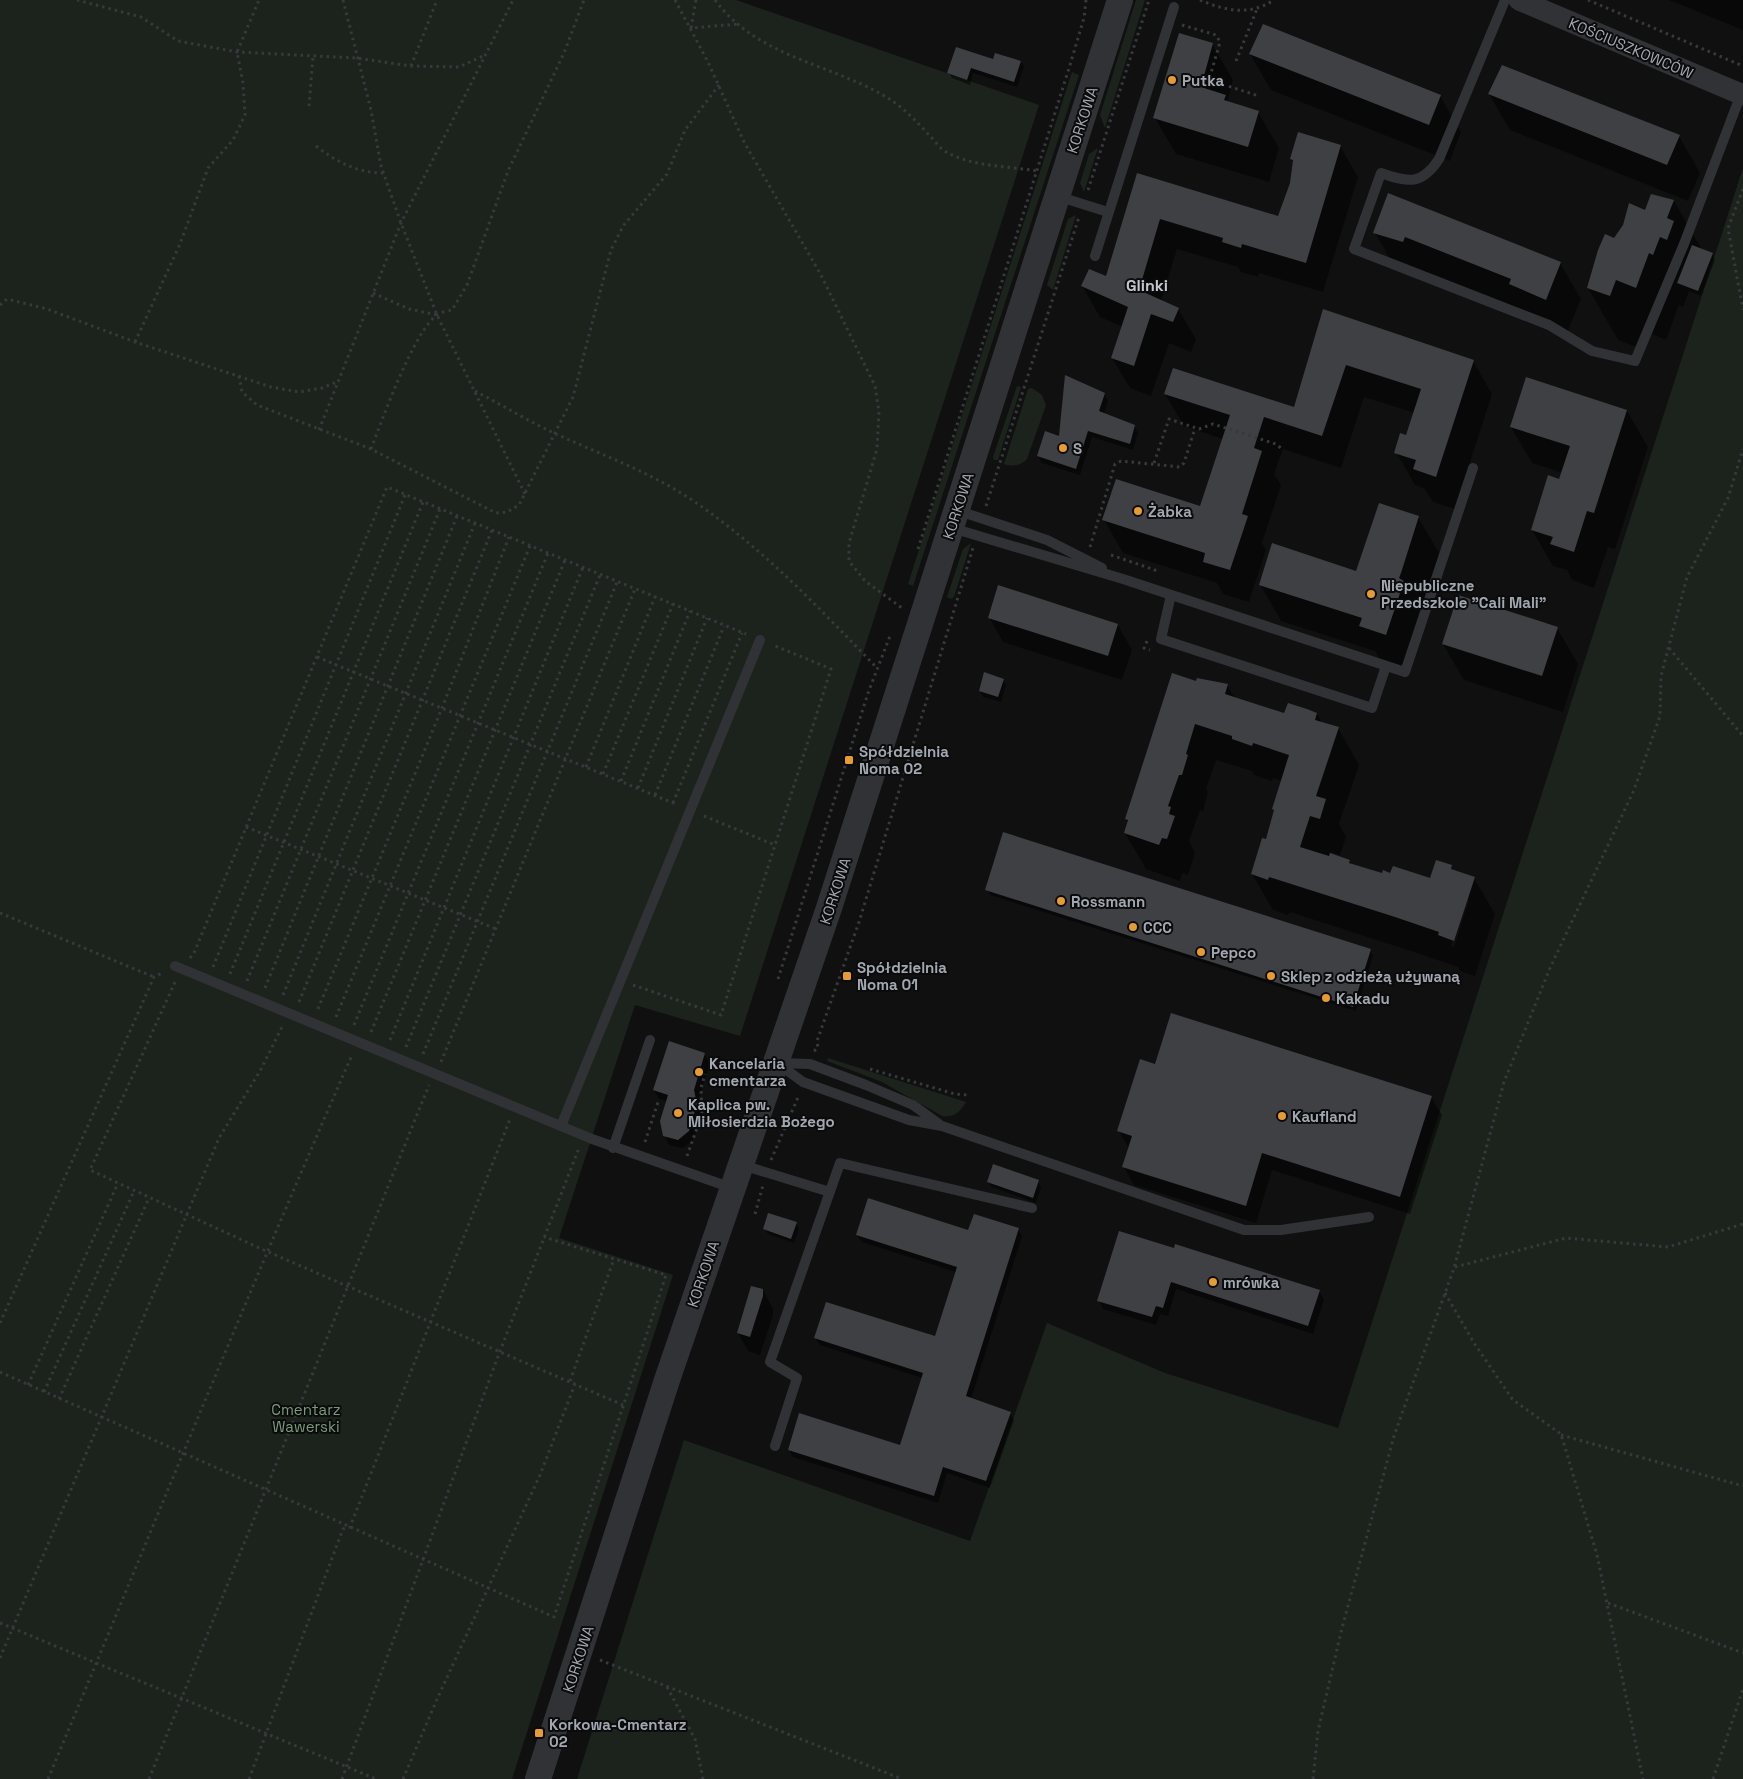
<svg xmlns="http://www.w3.org/2000/svg" width="1743" height="1779" viewBox="0 0 1743 1779" font-family="'Space Grotesk',sans-serif">
  <rect width="100%" height="100%" fill="#101011"/>
  <path fill="#1c231d" d="M 0,0 L 736,0 L 1039,105 L 740,1036 L 635,1005 L 559,1238 L 673,1275 L 512,1779 L 0,1779 Z
    M 1136,0 L 1145,0 L 1105,128 L 1100,115 Z
    M 1072,72 L 1079,75 L 913,586 L 908,584 Z
    M 1098,148 L 1084,192 L 1080,183 L 1089,154 Z
    M 1743,168 L 1743,1779 L 577,1779 L 684,1440 L 970,1541 L 1047,1323 L 1165,1373 L 1338,1428 Z
    M 1076,215 L 1053,290 L 1047,285 L 1068,219 Z
    M 1017,386 L 1021,387 L 998,460 L 994,460 L 993,457 Z
    M 1032,388 L 1042,395 L 1046,405 L 1027,459 C 1020,466 1013,467 1004,464 L 1028,389 Z
    M 971,543 L 954,597 L 951,599 L 947,597 L 963,549 Z
    M 828,1058 L 966,1102 C 961,1111 954,1118 942,1116 L 882,1082 L 827,1061 Z"/>
  <path fill="#0007" fill-rule="evenodd" d="M 1669,0 L 1743,0 L 1743,30 Z
    M 1212,44 L 1233,80 L 1228,100 L 1229,103 L 1258,112 L 1279,148 L 1269,182 L 1176,154 L 1155,118 Z
    M 1250,54 L 1440,96 L 1461,132 L 1450,161 L 1271,90 Z
    M 994,60 L 1021,62 L 1024,67 L 1017,87 L 973,73 L 970,85 L 952,78 L 949,73 Z
    M 1489,94 L 1679,136 L 1700,173 L 1688,201 L 1510,130 Z
    M 1340,146 L 1358,177 L 1323,292 L 1259,273 L 1258,277 L 1241,272 L 1238,267 L 1177,249 L 1161,301 L 1178,309 L 1196,339 L 1191,352 L 1169,343 L 1151,396 L 1130,388 L 1112,358 L 1123,327 L 1100,317 L 1082,286 L 1107,278 L 1138,175 L 1279,217 L 1292,184 L 1294,164 L 1291,159 Z
    M 1388,195 L 1560,263 L 1581,299 L 1566,335 L 1396,269 L 1375,233 Z
    M 1674,201 L 1702,250 L 1712,254 L 1715,260 L 1701,296 L 1689,291 L 1683,307 L 1679,305 L 1666,340 L 1647,332 L 1640,348 L 1618,340 L 1588,288 L 1614,239 L 1646,211 Z
    M 1324,310 L 1473,361 L 1492,394 L 1455,509 L 1433,502 L 1425,489 L 1415,485 L 1396,452 L 1407,437 L 1415,413 L 1364,397 L 1341,468 L 1283,449 L 1274,474 L 1281,485 L 1262,543 L 1266,550 L 1249,602 L 1223,594 L 1217,583 L 1123,553 L 1104,520 L 1201,508 L 1223,439 L 1184,426 L 1165,394 L 1295,409 Z
    M 1104,394 L 1108,401 L 1104,414 L 1134,426 L 1138,433 L 1133,450 L 1092,437 L 1080,475 L 1042,463 L 1038,456 Z
    M 1627,411 L 1648,447 L 1615,549 L 1608,547 L 1594,588 L 1572,580 L 1567,570 L 1553,566 L 1532,530 L 1563,473 L 1532,463 L 1511,427 Z
    M 1418,517 L 1439,553 L 1421,609 L 1407,671 L 1381,662 L 1375,651 L 1281,621 L 1260,584 L 1357,572 Z
    M 999,587 L 1118,625 L 1132,650 L 1122,680 L 1003,642 L 989,617 Z
    M 1557,628 L 1578,664 L 1563,712 L 1464,680 L 1443,644 Z
    M 1003,680 L 1006,685 L 1001,702 L 983,697 L 980,691 Z
    M 1197,682 L 1227,685 L 1235,698 L 1285,715 L 1317,714 L 1322,723 L 1338,728 L 1359,765 L 1339,824 L 1346,837 L 1340,855 L 1330,852 L 1329,854 L 1349,861 L 1352,865 L 1383,875 L 1431,879 L 1451,866 L 1453,871 L 1474,878 L 1495,914 L 1475,976 L 1460,971 L 1458,967 L 1417,953 L 1290,912 L 1288,915 L 1273,910 L 1252,874 L 1267,840 L 1282,781 L 1273,778 L 1272,781 L 1254,775 L 1252,771 L 1216,760 L 1206,789 L 1208,792 L 1203,811 L 1200,810 L 1189,841 L 1195,853 L 1188,875 L 1182,873 L 1180,881 L 1146,869 L 1125,833 L 1128,823 L 1126,819 ZM 1466,899 L 1469,899 L 1454,947 L 1451,946 Z
    M 987,889 L 1370,950 L 1373,956 L 1356,1011 L 990,895 Z
    M 704,1054 L 710,1063 L 698,1100 L 702,1114 L 693,1140 L 683,1148 L 669,1145 L 664,1135 L 667,1101 L 659,1099 L 654,1090 Z
    M 1156,1065 L 1431,1097 L 1442,1115 L 1410,1214 L 1272,1170 L 1256,1223 L 1134,1185 L 1124,1167 L 1129,1149 L 1119,1131 Z
    M 1038,1181 L 1041,1187 L 1036,1203 L 992,1187 L 988,1182 Z
    M 796,1223 L 799,1229 L 794,1243 L 768,1234 L 765,1229 Z
    M 1018,1229 L 1022,1236 L 971,1399 L 1010,1413 L 1014,1420 L 990,1488 L 947,1473 L 938,1503 L 793,1457 L 789,1450 L 901,1447 L 922,1378 L 820,1345 L 815,1338 L 936,1338 L 956,1272 L 862,1242 L 857,1235 Z
    M 1120,1233 L 1319,1291 L 1324,1300 L 1313,1334 L 1176,1289 L 1168,1316 L 1160,1314 L 1156,1325 L 1103,1309 L 1099,1300 Z
    M 763,1290 L 773,1309 L 773,1315 L 760,1355 L 748,1351 L 738,1333 Z"/>
  <path fill="#3f4044" d="M 1263,24 L 1441,95 L 1429,125 L 1249,54 Z
    M 1179,33 L 1213,43 L 1201,87 L 1226,95 L 1224,100 L 1259,111 L 1248,147 L 1153,118 Z
    M 956,47 L 993,59 L 995,53 L 1021,61 L 1014,82 L 971,68 L 967,80 L 947,73 Z
    M 1502,65 L 1680,135 L 1667,165 L 1488,94 Z
    M 1298,132 L 1341,145 L 1306,263 L 1242,244 L 1241,248 L 1222,242 L 1223,238 L 1160,219 L 1139,290 L 1179,308 L 1173,322 L 1151,314 L 1134,366 L 1111,358 L 1128,307 L 1081,286 L 1089,269 L 1106,276 L 1137,173 L 1278,216 L 1290,183 L 1293,160 L 1290,159 Z
    M 1388,193 L 1561,262 L 1546,300 L 1509,284 L 1511,279 L 1405,237 L 1403,242 L 1373,233 Z
    M 1651,194 L 1674,200 L 1667,218 L 1674,221 L 1667,240 L 1660,237 L 1653,255 L 1649,253 L 1636,288 L 1616,280 L 1610,296 L 1587,288 L 1598,250 L 1605,234 L 1614,238 L 1623,225 L 1629,203 L 1645,210 Z
    M 1692,245 L 1713,253 L 1698,291 L 1677,283 Z
    M 1323,309 L 1474,360 L 1436,477 L 1413,469 L 1416,460 L 1394,453 L 1400,433 L 1406,435 L 1421,389 L 1346,365 L 1322,436 L 1264,417 L 1254,448 L 1262,451 L 1242,514 L 1248,516 L 1230,570 L 1203,562 L 1205,553 L 1102,520 L 1116,479 L 1200,506 L 1230,415 L 1164,394 L 1173,368 L 1294,407 Z
    M 1065,375 L 1105,393 L 1099,411 L 1135,425 L 1130,444 L 1088,431 L 1076,469 L 1037,456 L 1045,431 L 1059,436 Z
    M 1526,377 L 1627,410 L 1594,513 L 1587,511 L 1574,552 L 1550,544 L 1553,537 L 1531,530 L 1548,475 L 1559,479 L 1570,446 L 1510,427 Z
    M 1379,503 L 1419,516 L 1401,573 L 1399,578 L 1404,581 L 1386,635 L 1359,626 L 1362,618 L 1259,585 L 1272,543 L 1356,571 Z
    M 998,585 L 1118,624 L 1108,656 L 988,618 Z
    M 1458,595 L 1558,627 L 1542,676 L 1442,644 Z
    M 984,672 L 1004,679 L 998,697 L 979,691 Z
    M 1172,673 L 1196,681 L 1197,678 L 1228,684 L 1225,694 L 1284,713 L 1288,703 L 1307,709 L 1317,713 L 1315,720 L 1339,727 L 1316,796 L 1326,799 L 1320,819 L 1310,816 L 1300,847 L 1329,856 L 1330,853 L 1350,860 L 1349,863 L 1382,873 L 1383,870 L 1390,873 L 1393,866 L 1430,878 L 1436,860 L 1452,865 L 1451,869 L 1475,877 L 1454,941 L 1438,935 L 1439,932 L 1395,917 L 1269,877 L 1268,880 L 1251,874 L 1262,838 L 1266,839 L 1274,810 L 1272,809 L 1289,755 L 1253,743 L 1252,746 L 1232,739 L 1232,736 L 1195,724 L 1186,754 L 1188,755 L 1182,775 L 1179,775 L 1168,806 L 1171,807 L 1169,814 L 1175,816 L 1167,839 L 1162,838 L 1159,845 L 1124,833 L 1128,820 L 1125,819 Z
    M 1003,832 L 1371,949 L 1353,1007 L 985,890 Z
    M 1171,1013 L 1432,1096 L 1400,1197 L 1262,1153 L 1246,1206 L 1122,1167 L 1132,1136 L 1117,1131 L 1140,1059 L 1155,1064 Z
    M 669,1041 L 705,1053 L 694,1090 L 697,1104 L 689,1131 L 678,1140 L 663,1136 L 660,1121 L 668,1095 L 653,1090 Z
    M 993,1164 L 1039,1180 L 1033,1198 L 987,1182 Z
    M 868,1198 L 968,1230 L 974,1214 L 1019,1228 L 966,1396 L 1011,1412 L 986,1481 L 943,1467 L 934,1496 L 788,1450 L 799,1413 L 900,1445 L 923,1373 L 814,1338 L 826,1302 L 935,1336 L 957,1267 L 856,1235 Z
    M 768,1213 L 797,1222 L 791,1239 L 763,1229 Z
    M 1119,1231 L 1174,1248 L 1175,1244 L 1320,1290 L 1308,1326 L 1171,1282 L 1163,1308 L 1156,1306 L 1152,1317 L 1097,1301 Z
    M 751,1286 L 763,1289 L 763,1296 L 750,1337 L 737,1333 Z"/>
  <g fill="none" stroke-linecap="round" stroke-linejoin="round">
    <path stroke="#37393d" stroke-width="3" stroke-dasharray="2.5 4" stroke-linecap="butt" d="M 77,0 L 141,17 L 178,41 L 237,52 L 356,58 L 411,66 L 459,67 L 483,56
      M 343,0 L 371,110 L 381,166 L 401,223 L 437,315 L 525,494
      M 675,0 L 708,62 L 744,142 L 821,275 L 875,386 L 879,412 L 877,449 L 849,543 L 849,561 L 865,581 L 902,608
      M 696,0 L 691,28 L 739,24
      M 715,0 C 758,58 830,63 888,98 C 904,108 917,122 930,136 C 935,141 940,149 946,152 C 973,167 1008,166 1038,171
      M 1200,0 C 1226,11 1249,16 1274,0
      M 1588,0 L 1743,66
      M 1182,25 L 1216,35 L 1220,42 L 1209,80 L 1259,96
      M 1236,61 L 1257,9
      M 411,66 L 437,0
      M 309,106 L 313,56
      M 316,146 C 337,162 357,173 384,173
      M 1743,189 L 1728,228 L 1743,310
      M 1088,190 L 1149,0
      M 373,293 L 409,309 L 437,315
      M 0,305 L 7,299 L 47,309 L 135,342 L 271,387 L 299,392 L 322,388 L 337,382
      M 135,342 L 180,244 L 208,168 L 233,140 L 245,115 L 243,83 L 237,52 L 259,0
      M 239,376 L 242,392 L 257,405 L 371,449 L 496,513 L 507,512 L 519,505 L 573,397 L 611,250 L 623,226 L 667,174 L 685,130 L 719,85
      M 475,391 C 502,405 528,421 556,434 C 602,455 650,472 692,500 C 763,548 818,607 877,668
      M 319,430 L 401,223 L 513,0
      M 371,449 C 382,420 414,331 437,315 C 441,312 448,311 452,310 L 467,285 L 508,171 L 564,53 L 584,0
      M 1154,463 L 1169,419 L 1199,429 L 1213,424 L 1276,444 L 1282,449
      M 986,506 L 1079,217
      M 1090,547 L 1115,464 L 1121,461 L 1180,467 L 1184,463 L 1195,428
      M 918,549 L 1070,65 L 1084,18 L 1086,0
      M 1111,555 L 1155,570 L 1154,574
      M 1147,641 L 1144,648 L 1150,650
      M 1669,648 L 1743,736
      M 317,657 L 678,805
      M 586,767 L 655,597
      M 603,774 L 673,604
      M 621,781 L 690,611
      M 638,788 L 707,618
      M 655,795 L 724,626
      M 673,803 L 742,633
      M 704,816 L 775,845
      M 246,827 L 496,929
      M 0,913 L 154,977
      M 190,958 L 194,953 L 387,487 L 746,634
      M 213,967 L 405,495
      M 230,974 L 423,502
      M 778,979 L 868,693 L 890,636
      M 247,981 L 440,509
      M 175,982 L 90,1170 L 266,1251 L 623,1405
      M 633,985 L 721,1015 L 831,669 L 773,645
      M 265,988 L 457,516
      M 283,995 L 475,523
      M 299,1002 L 492,530
      M 318,1009 L 442,708 L 509,537
      M 336,1017 L 530,546
      M 354,1025 L 548,553
      M 371,1032 L 565,560
      M 390,1040 L 583,567
      M 406,1047 L 600,575
      M 814,1051 L 818,1048 L 817,1041 L 859,922 L 973,548
      M 423,1054 L 617,582
      M 441,1062 L 635,589
      M 870,1069 L 955,1094 L 968,1095
      M 645,1142 L 659,1099
      M 687,1156 L 702,1114 L 701,1088 L 705,1074
      M 771,1160 L 799,1095
      M 755,1214 L 763,1185
      M 1455,1267 L 1566,1238 L 1668,1247 L 1743,1224
      M 1445,1293 L 1474,1343 L 1513,1400 L 1561,1434 L 1597,1555 L 1643,1779
      M 0,1323 L 154,977 L 164,972
      M 0,1372 L 554,1617 L 666,1275 L 544,1237
      M 570,1381 L 614,1259
      M 28,1385 L 118,1183
      M 44,1392 L 134,1191
      M 59,1399 L 149,1198
      M 1561,1435 L 1743,1486
      M 1608,1603 L 1743,1653
      M 0,1623 L 376,1779
      M 0,1658 L 219,1138 L 260,1071 L 283,1025
      M 600,1660 L 902,1779
      M 667,1687 L 695,1739 L 703,1779
      M 48,1779 C 149,1537 247,1295 352,1055
      M 149,1779 L 429,1085
      M 249,1779 L 343,1529 L 350,1527 L 510,1119
      M 342,1779 L 500,1351 L 579,1148
      M 403,1779 L 438,1697 L 540,1475 L 575,1384
      M 1313,1779 L 1318,1731 L 1342,1628 L 1394,1436 L 1454,1268 L 1504,1082 L 1550,968 L 1634,790 L 1660,716 L 1661,676 L 1687,577 L 1728,498 L 1743,449
      M 1713,1779 L 1743,1689"/>
    <path stroke="#313236" stroke-width="10" d="M 1505,0 L 1439,159 C 1422,185 1409,183 1381,173 L 1354,249 L 1549,325 L 1592,351 L 1635,361 L 1684,244 L 1741,94
      M 1057,196 L 1108,212
      M 1095,256 L 1174,7
      M 956,510 L 1047,540 L 1102,568
      M 952,528 L 1123,579 L 1405,672 L 1473,468
      M 1171,595 L 1161,639 L 1372,708 L 1386,666
      M 175,966 L 592,1139 L 732,1188
      M 777,1063 L 803,1082 L 909,1120 L 942,1126 L 1244,1230 L 1281,1230 L 1369,1217
      M 778,1063 L 810,1064 L 866,1085 L 913,1105 L 939,1124
      M 561,1126 L 760,640
      M 613,1148 L 650,1040
      M 742,1165 L 830,1192
      M 775,1446 L 797,1378 L 770,1362 L 840,1163 L 1032,1208"/>
    <path stroke="#313236" stroke-width="21" d="M 1519,0 L 1743,95"/>
    <path stroke="#313236" stroke-width="26" d="M 538,1779 L 667,1380 L 829,908 L 1120,0"/>
  </g>
  <g fill="#e69b33" stroke="#0b0b0c" stroke-width="2">
    <circle cx="1172" cy="80" r="5"/>
    <circle cx="1063" cy="448" r="5"/>
    <circle cx="1138" cy="511" r="5"/>
    <circle cx="1371" cy="594" r="5"/>
    <rect x="844" y="755" width="10" height="10" rx="2.5"/>
    <circle cx="1061" cy="901" r="5"/>
    <circle cx="1133" cy="927" r="5"/>
    <circle cx="1201" cy="952" r="5"/>
    <rect x="842" y="971" width="10" height="10" rx="2.5"/>
    <circle cx="1271" cy="976" r="5"/>
    <circle cx="1326" cy="998" r="5"/>
    <circle cx="699" cy="1072" r="5"/>
    <circle cx="678" cy="1113" r="5"/>
    <circle cx="1282" cy="1116" r="5"/>
    <circle cx="1213" cy="1282" r="5"/>
    <rect x="534" y="1728" width="10" height="10" rx="2.5"/>
  </g>
  <g text-anchor="middle" dominant-baseline="central" stroke-width="4" stroke-linejoin="round" paint-order="stroke">
    <g font-size="15" fill="#a2a8b1" stroke="#0b0b0c">
      <text transform="translate(1631 48) rotate(23)">KOŚCIUSZKOWCÓW</text>
      <text transform="translate(1082 120) rotate(-72)">KORKOWA</text>
      <text transform="translate(958 506) rotate(-72)">KORKOWA</text>
      <text transform="translate(835 891) rotate(-72)">KORKOWA</text>
      <text transform="translate(703 1274) rotate(-71)">KORKOWA</text>
      <text transform="translate(578 1659) rotate(-72)">KORKOWA</text>
    </g>
    <g font-size="15" font-weight="bold" fill="#a2a8b1" stroke="#0b0b0c" text-anchor="start">
      <text x="1182" y="80">Putka</text>
      <text x="1073" y="448">S</text>
      <text x="1148" y="511">Żabka</text>
      <text x="1381" y="585">Niepubliczne<tspan x="1381" dy="17">Przedszkole "Cali Mali"</tspan></text>
      <text x="859" y="751">Spółdzielnia<tspan x="859" dy="17">Noma 02</tspan></text>
      <text x="1071" y="901">Rossmann</text>
      <text x="1143" y="927">CCC</text>
      <text x="1211" y="952">Pepco</text>
      <text x="857" y="967">Spółdzielnia<tspan x="857" dy="17">Noma 01</tspan></text>
      <text x="1281" y="976">Sklep z odzieżą używaną</text>
      <text x="1336" y="998">Kakadu</text>
      <text x="709" y="1063">Kancelaria<tspan x="709" dy="17">cmentarza</tspan></text>
      <text x="688" y="1104">Kaplica pw.<tspan x="688" dy="17">Miłosierdzia Bożego</tspan></text>
      <text x="1292" y="1116">Kaufland</text>
      <text x="1223" y="1282">mrówka</text>
      <text x="549" y="1724">Korkowa-Cmentarz<tspan x="549" dy="17">02</tspan></text>
    </g>
    <g font-size="15" fill="#7a9b79" stroke="#0b0b0c">
      <text x="306" y="1409">Cmentarz<tspan x="306" dy="17">Wawerski</tspan></text>
    </g>
    <g font-size="16" font-weight="bold" fill="#c2c6cd" stroke="#0b0b0c">
      <text x="1147" y="285">Glinki</text>
    </g>
  </g>
</svg>
